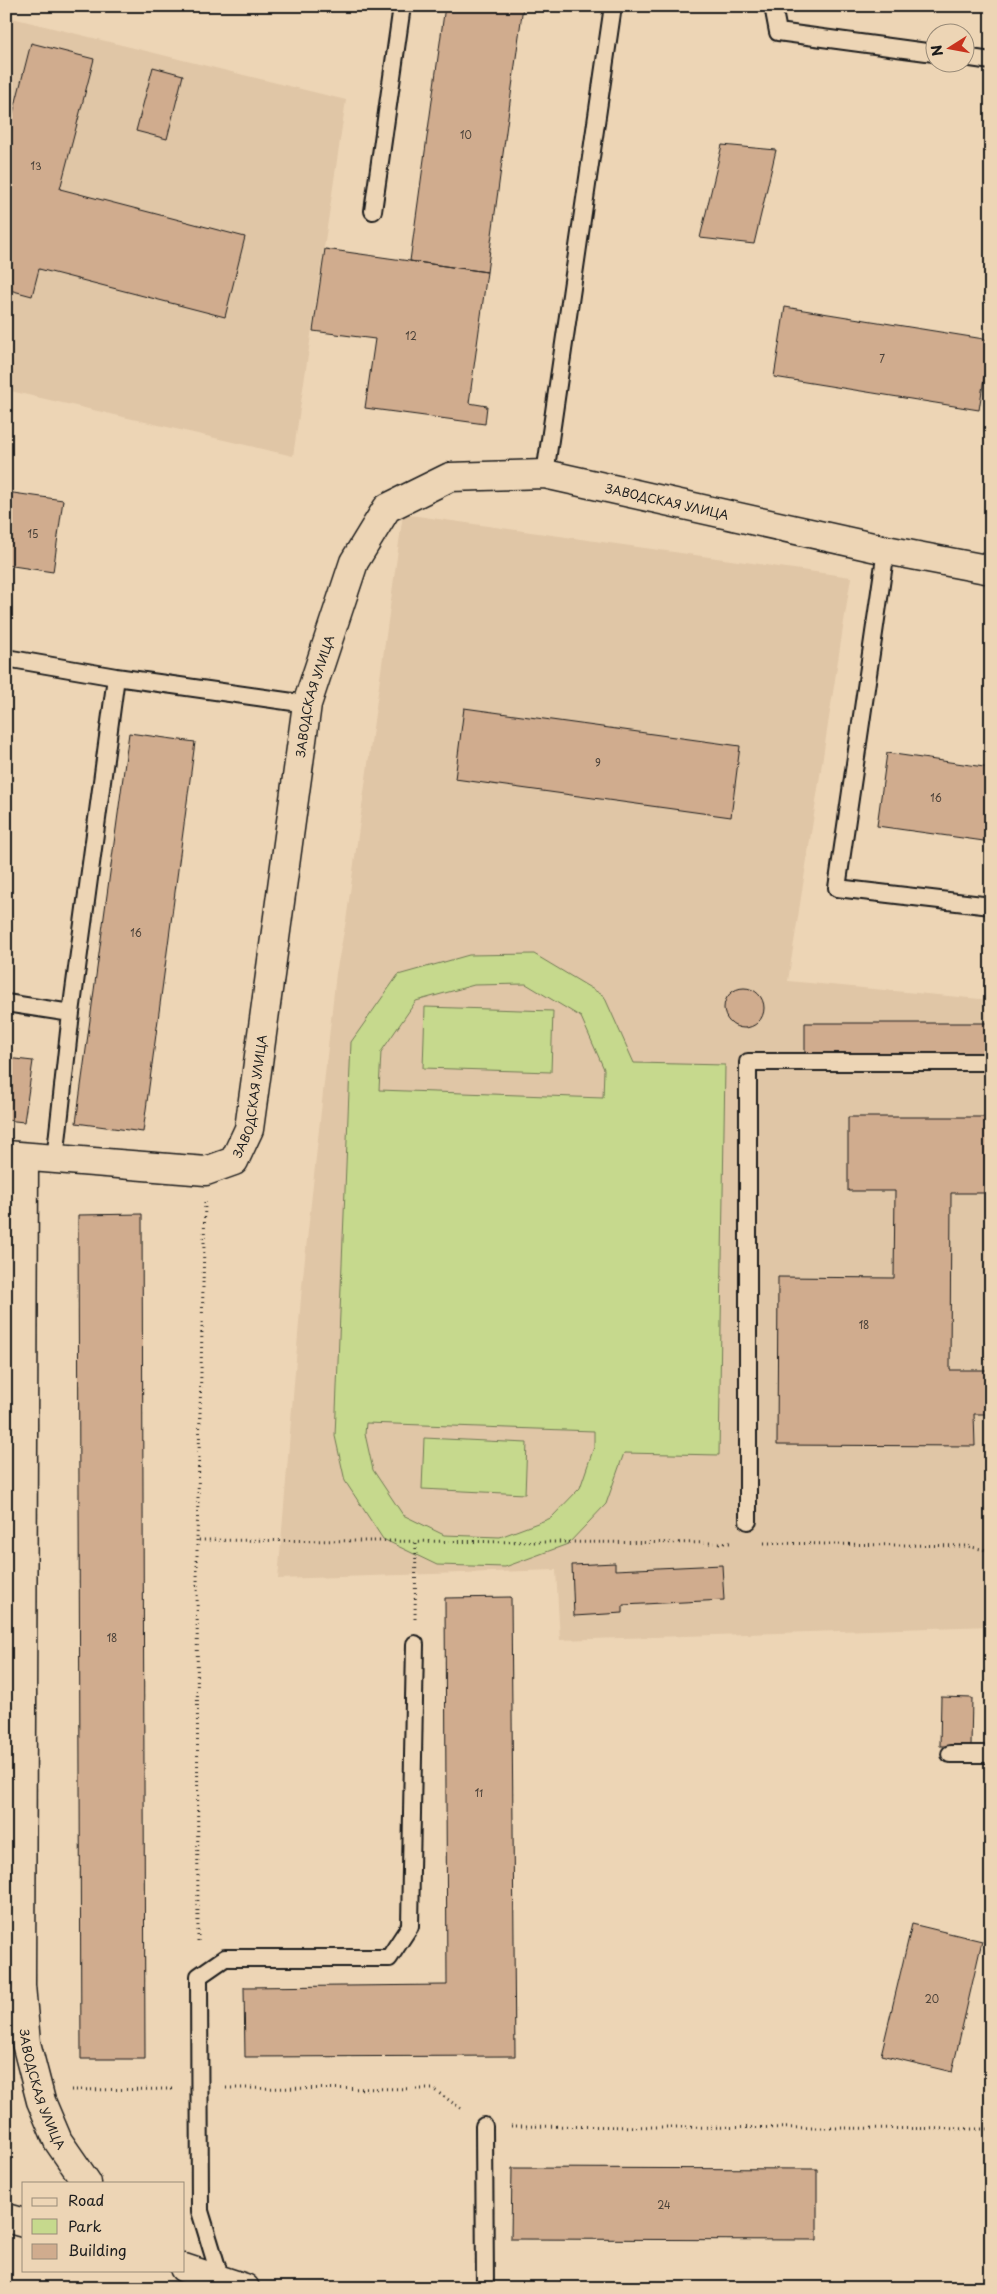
<svg xmlns="http://www.w3.org/2000/svg" width="997" height="2294" viewBox="0 0 997 2294" font-family="'Playpen Sans',sans-serif">
  <rect width="100%" height="100%" fill="#edd5b5"/>
  <filter id="ink" filterUnits="userSpaceOnUse"><feTurbulence type="fractalNoise" baseFrequency=".02" numOctaves="2"/><feDisplacementMap in="SourceGraphic" scale="10" xChannelSelector="R" yChannelSelector="G"/><feConvolveMatrix kernelMatrix="1 2 1 2 8 2 1 2 1" color-interpolation-filters="sRGB"/></filter>
  <g filter="url(#ink)">
    <path fill="#e0c6a6" d="M 12,18 L 346,100 L 293,456 L 6,390 L 6,42 Z
      M 403,514 L 851,577 L 788,981 L 991,1000 L 991,1626 L 560,1640 L 556,1570 L 278,1579 L 302,1286 L 336,973 L 346,921 Z"/>
    <path fill="#c6d98d" stroke="#717a54" fill-rule="evenodd" d="M 534,954 L 604,996 L 634,1063 L 725,1065 L 719,1455 L 624,1453 L 606,1504 L 568,1544 L 505,1567 L 437,1565 L 383,1539 L 345,1481 L 335,1436 L 351,1042 L 398,975 L 469,955 ZM 526,984 L 581,1017 L 604,1069 L 603,1098 L 379,1090 L 381,1052 L 416,1001 L 474,985 ZM 366,1423 L 594,1431 L 594,1447 L 580,1488 L 551,1518 L 500,1537 L 444,1535 L 403,1515 L 373,1470 L 365,1434 Z
      M 425,1007 L 553,1011 L 551,1072 L 423,1068 Z
      M 424,1438 L 527,1443 L 525,1494 L 422,1489 Z"/>
    <path fill="#d0ac8e" stroke="#1c1c1c" d="M 445,6 L 523,6 L 487,272 L 410,261 Z
      M 907,6 L 931,6 L 909,11 Z
      M 31,43 L 94,59 L 60,189 L 245,237 L 225,317 L 39,269 L 32,296 L 6,289 L 6,141 Z
      M 153,67 L 183,75 L 167,139 L 136,131 Z
      M 722,145 L 776,150 L 754,244 L 700,238 Z
      M 325,249 L 487,272 L 469,403 L 487,406 L 485,424 L 365,408 L 375,339 L 313,331 Z
      M 785,307 L 990,340 L 979,410 L 774,377 Z
      M 6,492 L 63,500 L 53,572 L 6,565 Z
      M 464,708 L 740,746 L 731,817 L 455,779 Z
      M 129,733 L 195,742 L 143,1132 L 76,1123 Z
      M 887,753 L 991,768 L 991,842 L 877,826 Z
      M724 1008a20 20 0 1 1 40 0a20 20 0 1 1-40 0Z
      M 805,1023 L 991,1023 L 991,1054 L 805,1054 Z
      M 6,1058 L 33,1061 L 24,1122 L 6,1120 Z
      M 848,1117 L 991,1117 L 991,1193 L 951,1193 L 950,1370 L 991,1370 L 991,1414 L 974,1414 L 975,1446 L 777,1445 L 778,1277 L 894,1278 L 895,1191 L 848,1191 Z
      M 142,1214 L 145,2059 L 81,2059 L 78,1215 Z
      M 615,1563 L 615,1570 L 722,1565 L 724,1600 L 623,1605 L 623,1613 L 574,1616 L 572,1565 Z
      M 511,1597 L 515,2056 L 245,2057 L 244,1987 L 447,1985 L 445,1598 Z
      M 941,1697 L 972,1698 L 971,1746 L 940,1746 Z
      M 912,1924 L 982,1941 L 952,2072 L 881,2055 Z
      M 512,2168 L 817,2169 L 817,2240 L 511,2239 Z"/>
    <g fill="none" stroke-linecap="round" stroke-linejoin="round">
      <defs>
        <path id="service" d="M 773,6 L 778,32 L 934,53
          M 964,57 L 991,61
          M 373,211 L 402,6
          M 545,474 L 613,6
          M 886,550 L 837,888 L 991,906
          M 6,658 L 116,677 L 307,704
          M 6,1003 L 71,1013
          M 55,1160 L 71,1013 L 116,677
          M 748,1521 L 748,1062 L 991,1062
          M 950,1754 L 991,1754
          M 484,2126 L 485,2288
          M 221,2280 L 200,2211 L 199,1976 L 225,1958 L 389,1958 L 410,1926 L 415,1644"/>
        <g id="minor">
          <path id="s1" d="M 6,1155 L 206,1171 L 234,1161 L 249,1129 L 307,704 L 354,562 L 387,508 L 450,477 L 545,474 L 886,550 L 991,570"/>
          <path id="s2" d="M 24,1157 L 21,1985 L 26,2043 L 41,2101 L 58,2141 L 87,2183"/>
          <path d="M 6,2218 L 24,2223"/>
          <path d="M 184,2268 L 245,2288"/>
        </g>
      </defs>
      <use href="#service" stroke="#1c1c1c" stroke-width="20"/>
      <use href="#minor" stroke="#1c1c1c" stroke-width="31"/>
      <path stroke="#1c1c1c" stroke-width="3" stroke-dasharray="1 4" stroke-linecap="butt" d="M 205,1202 L 197,1540 L 731,1543
        M 197,1540 L 198,1944
        M 764,1543 L 966,1546 L 991,1551
        M 415,1619 L 416,1540
        M 226,2088 L 433,2089 L 463,2110
        M 71,2090 L 172,2089
        M 511,2126 L 991,2129"/>
      <use href="#service" stroke="#edd5b5" stroke-width="16"/>
      <use href="#minor" stroke="#edd5b5" stroke-width="28"/>
    </g>
  </g>
  <g text-anchor="middle" dominant-baseline="central" stroke-width="4" stroke-linejoin="round" paint-order="stroke">
    <g font-size="10" fill="#494038">
      <text x="466" y="134">10</text>
      <text x="36" y="165">13</text>
      <text x="411" y="335">12</text>
      <text x="882" y="358">7</text>
      <text x="33" y="533">15</text>
      <text x="598" y="762">9</text>
      <text x="936" y="797">16</text>
      <text x="136" y="932">16</text>
      <text x="864" y="1324">18</text>
      <text x="112" y="1637">18</text>
      <text x="479" y="1792">11</text>
      <text x="932" y="1998">20</text>
      <text x="664" y="2204">24</text>
    </g>
    <g font-size="12" fill="#1c1c1c" stroke="#edd5b5">
      <text stroke="none"><textPath href="#s1" startOffset="1198">ЗАВОДСКАЯ УЛИЦА</textPath></text>
      <text stroke="none"><textPath href="#s1" startOffset="704">ЗАВОДСКАЯ УЛИЦА</textPath></text>
      <text stroke="none"><textPath href="#s1" startOffset="298">ЗАВОДСКАЯ УЛИЦА</textPath></text>
      <text stroke="none"><textPath href="#s2" startOffset="935">ЗАВОДСКАЯ УЛИЦА</textPath></text>
    </g>
  </g>
  <rect width="997" height="2294" fill="none" stroke="#edd5b5" stroke-width="25"/>
  <rect x="12" y="12" width="972" height="2269" fill="none" stroke="#1c1c1c" stroke-width="2" filter="url(#ink)"/>
  <rect x="22" y="2182" width="162" height="90" fill="#edd5b5" stroke="#998b78"/>
  <rect x="32" y="2198" width="25" height="8" fill="#edd5b5" stroke="#998b78"/>
  <text x="68" y="2206" font-size="15" fill="#1c1c1c">Road</text>
  <rect x="32" y="2219" width="25" height="15" fill="#c6d98d" stroke="#998b78"/>
  <text x="68" y="2232" font-size="15" fill="#1c1c1c">Park</text>
  <rect x="32" y="2244" width="25" height="15" fill="#d0ac8e" stroke="#998b78"/>
  <text x="68" y="2256" font-size="15" fill="#1c1c1c">Building</text>
  <g transform="translate(950 48) rotate(259)"><circle r="24" fill="#edd5b5" stroke="#998b78"/>
  <path d="M0-4L9 19L0 12L-9 19Z" fill="#c8321e"/>
  <text y="-8" font-size="14" font-weight="bold" text-anchor="middle" fill="#1c1c1c">N</text>
  </g>
</svg>
